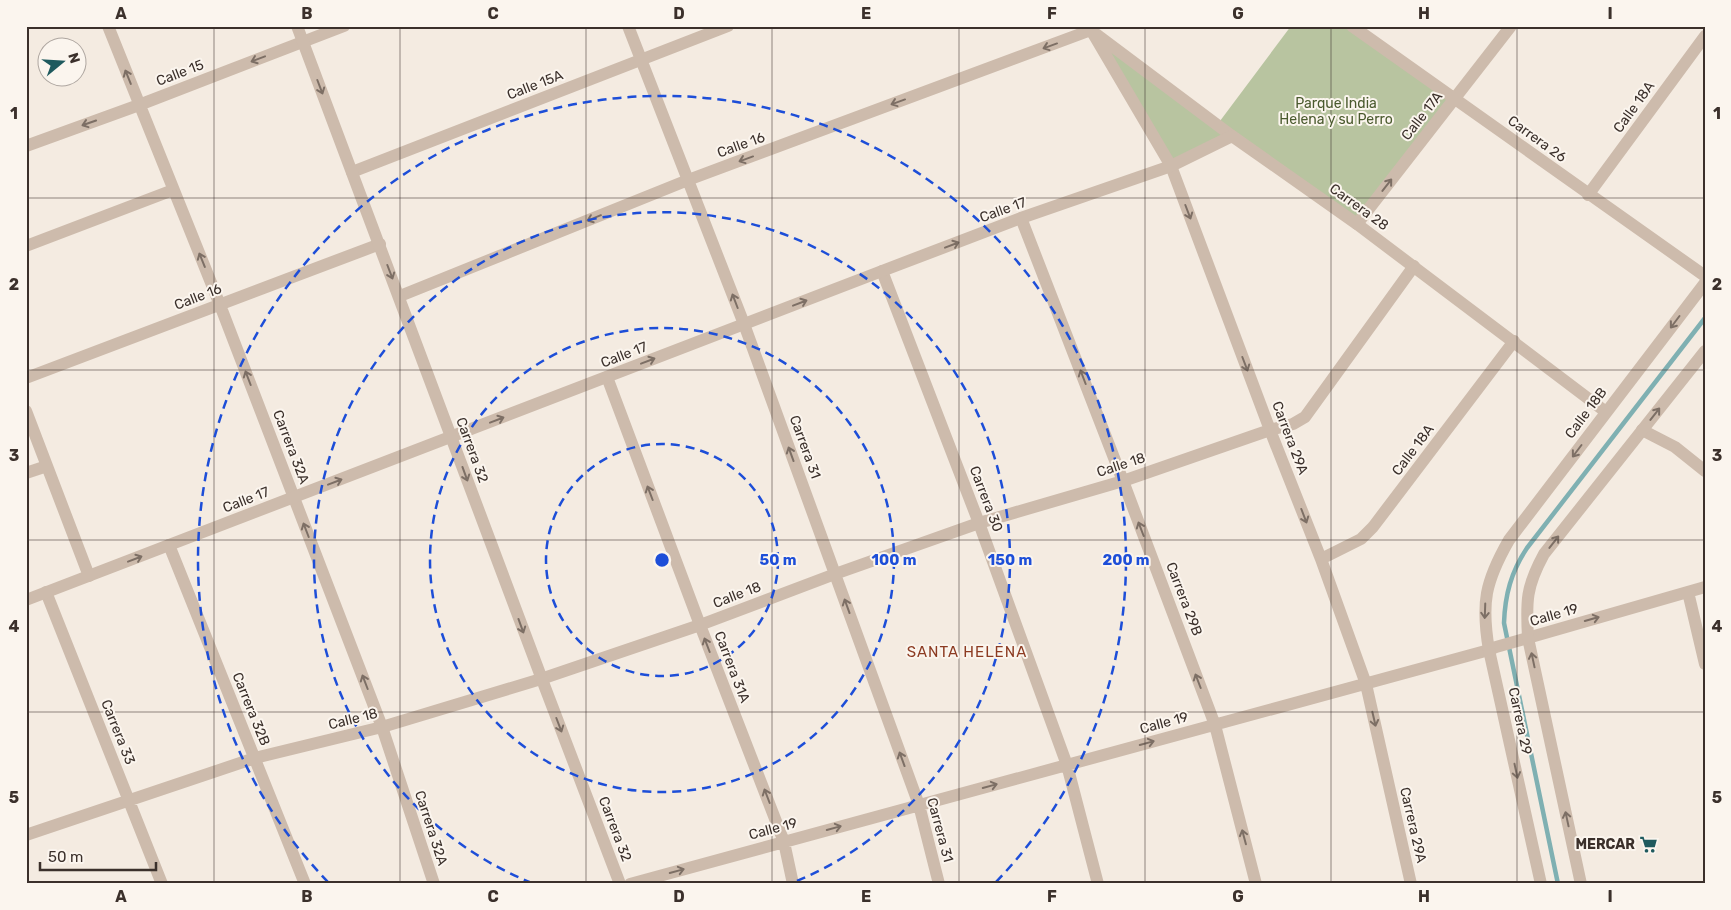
<svg xmlns="http://www.w3.org/2000/svg" width="1731" height="910" viewBox="0 0 1731 910" font-family="Rubik,sans-serif">
  <rect width="100%" height="100%" fill="#f4ebe1"/>
  <path fill="#b8c4a0" d="M 1291,26 L 1352,26 L 1455,98 L 1357,224 L 1232,136 L 1171,166 L 1091,30 L 1217,125 Z"/>
  <g fill="none" stroke-linecap="round" stroke-linejoin="round">
    <path stroke="#7fb0b2" stroke-width="4.5" d="M 1558,884 L 1504,623 C 1505,595 1511,572 1527,548 L 1705,318"/>
    <path stroke="#cdbbac" stroke-width="12" d="M 108,26 L 220,305 L 382,727 L 434,884
      M 628,26 L 744,324 L 919,805 L 939,884
      M 1352,26 L 1705,276
      M 1091,30 L 1171,166 L 1270,430 L 1321,559 L 1366,684 L 1411,884
      M 1096,34 L 1232,136
      M 26,146 L 139,105 L 344,26
      M 352,172 L 728,26
      M 1588,195 L 1705,36
      M 1021,218 L 1123,481 L 1215,725 L 1256,884
      M 1357,224 L 1511,26
      M 26,246 L 173,190
      M 882,271 L 979,523 L 1067,765 L 1098,884
      M 400,296 L 688,180 L 1091,30 L 1094,26
      M 607,377 L 700,625 L 784,842 L 793,884
      M 26,378 L 380,244
      M 26,411 L 89,576
      M 1642,430 L 1675,447 L 1705,471
      M 26,473 L 47,466
      M 169,545 L 305,884
      M 1321,559 L 1361,539 L 1373,527 L 1514,341
      M 46,592 L 162,884
      M 1688,592 L 1705,664
      M 26,835 L 255,758 L 382,727 L 541,679 L 700,625 L 835,574 L 979,523 L 1123,481 L 1270,430 L 1293,424 L 1305,417 L 1414,266
      M 630,884 L 1489,650 L 1496,647 L 1705,587"/>
    <path stroke="#cdbbac" stroke-width="12" d="M 297,26 C 406,312 510,599 620,884
      M 26,600 L 882,271 L 1021,218 L 1171,166 L 1232,136 L 1357,224 L 1606,412
      M 1541,884 L 1489,650 C 1481,603 1485,582 1509,540 L 1705,283
      M 1581,884 L 1528,638 C 1526,601 1526,587 1544,554 L 1705,351"/>
  </g>
  <defs><path id="oneway-shaft" d="M-6 0H5M1.5-3L5.5 0L1.5 3" fill="none" stroke-width="1.6" stroke-linecap="round" stroke-linejoin="round" transform="scale(1.25)"/></defs>
  <g stroke="#7d6f65">
    <use href="#oneway-shaft" transform="translate(1050 46) rotate(160)"/>
    <use href="#oneway-shaft" transform="translate(258 59) rotate(159)"/>
    <use href="#oneway-shaft" transform="translate(128 77) rotate(-112)"/>
    <use href="#oneway-shaft" transform="translate(320 87) rotate(69)"/>
    <use href="#oneway-shaft" transform="translate(898 102) rotate(160)"/>
    <use href="#oneway-shaft" transform="translate(89 123) rotate(161)"/>
    <use href="#oneway-shaft" transform="translate(746 159) rotate(160)"/>
    <use href="#oneway-shaft" transform="translate(1387 185) rotate(-52)"/>
    <use href="#oneway-shaft" transform="translate(1188 212) rotate(69)"/>
    <use href="#oneway-shaft" transform="translate(594 218) rotate(158)"/>
    <use href="#oneway-shaft" transform="translate(952 245) rotate(-21)"/>
    <use href="#oneway-shaft" transform="translate(202 260) rotate(-112)"/>
    <use href="#oneway-shaft" transform="translate(390 272) rotate(69)"/>
    <use href="#oneway-shaft" transform="translate(735 301) rotate(-111)"/>
    <use href="#oneway-shaft" transform="translate(800 303) rotate(-21)"/>
    <use href="#oneway-shaft" transform="translate(1675 322) rotate(127)"/>
    <use href="#oneway-shaft" transform="translate(648 361) rotate(-21)"/>
    <use href="#oneway-shaft" transform="translate(1245 364) rotate(69)"/>
    <use href="#oneway-shaft" transform="translate(1083 377) rotate(-111)"/>
    <use href="#oneway-shaft" transform="translate(248 378) rotate(-111)"/>
    <use href="#oneway-shaft" transform="translate(1655 414) rotate(-52)"/>
    <use href="#oneway-shaft" transform="translate(497 420) rotate(-21)"/>
    <use href="#oneway-shaft" transform="translate(1577 451) rotate(127)"/>
    <use href="#oneway-shaft" transform="translate(791 454) rotate(-110)"/>
    <use href="#oneway-shaft" transform="translate(465 474) rotate(70)"/>
    <use href="#oneway-shaft" transform="translate(335 482) rotate(-21)"/>
    <use href="#oneway-shaft" transform="translate(650 493) rotate(-111)"/>
    <use href="#oneway-shaft" transform="translate(1304 516) rotate(69)"/>
    <use href="#oneway-shaft" transform="translate(1141 529) rotate(-111)"/>
    <use href="#oneway-shaft" transform="translate(306 530) rotate(-111)"/>
    <use href="#oneway-shaft" transform="translate(1554 542) rotate(-52)"/>
    <use href="#oneway-shaft" transform="translate(135 559) rotate(-21)"/>
    <use href="#oneway-shaft" transform="translate(847 606) rotate(-110)"/>
    <use href="#oneway-shaft" transform="translate(1485 611) rotate(92)"/>
    <use href="#oneway-shaft" transform="translate(1592 619) rotate(-16)"/>
    <use href="#oneway-shaft" transform="translate(521 626) rotate(70)"/>
    <use href="#oneway-shaft" transform="translate(707 645) rotate(-111)"/>
    <use href="#oneway-shaft" transform="translate(1533 660) rotate(-102)"/>
    <use href="#oneway-shaft" transform="translate(1198 681) rotate(-111)"/>
    <use href="#oneway-shaft" transform="translate(365 682) rotate(-111)"/>
    <use href="#oneway-shaft" transform="translate(1374 719) rotate(77)"/>
    <use href="#oneway-shaft" transform="translate(559 725) rotate(69)"/>
    <use href="#oneway-shaft" transform="translate(1147 743) rotate(-15)"/>
    <use href="#oneway-shaft" transform="translate(902 759) rotate(-110)"/>
    <use href="#oneway-shaft" transform="translate(1516 771) rotate(78)"/>
    <use href="#oneway-shaft" transform="translate(990 786) rotate(-15)"/>
    <use href="#oneway-shaft" transform="translate(767 796) rotate(-111)"/>
    <use href="#oneway-shaft" transform="translate(1567 819) rotate(-102)"/>
    <use href="#oneway-shaft" transform="translate(834 828) rotate(-15)"/>
    <use href="#oneway-shaft" transform="translate(1244 837) rotate(-105)"/>
    <use href="#oneway-shaft" transform="translate(677 871) rotate(-15)"/>
  </g>
  <path fill="none" stroke="#3b302b" stroke-width="1" stroke-opacity="0.55" d="M 214,26 L 214,884M 400,26 L 400,884M 586,26 L 586,884M 772,26 L 772,884M 959,26 L 959,884M 1145,26 L 1145,884M 1331,26 L 1331,884M 1517,26 L 1517,884M 26,198 L 1705,198M 26,370 L 1705,370M 26,540 L 1705,540M 26,712 L 1705,712"/>
  <g fill="none" stroke="#1d4ed8" stroke-width="2.5" stroke-dasharray="9 6">
    <circle cx="662" cy="560" r="116"/>
    <circle cx="662" cy="560" r="232"/>
    <path d="M532 883A348 348 0 1 1 792 883"/>
    <path d="M328 882A464 464 0 1 1 996 882"/>
  </g>
  <defs>
    <symbol id="supermarket-bare" viewBox="-9 -9 18 18"><path d="M-6-5.5h2.5l.6 2H6L4.5 2H-2.5L-4.4-4H-6ZM-1.5 3.2a1.3 1.3 0 1 0 .1 0ZM3 3.2a1.3 1.3 0 1 0 .1 0Z" fill="#1f5a5e" stroke="#fbf5ee" stroke-width="2.5" paint-order="stroke"/></symbol>
  </defs>
  <g fill-rule="evenodd">
    <use href="#supermarket-bare" x="1636" y="832" width="25" height="25"/>
  </g>
  <g text-anchor="middle" dominant-baseline="central" stroke-width="4" stroke-linejoin="round" paint-order="stroke">
    <g font-size="14" fill="#3b302b" stroke="#fbf5ee">
      <text transform="translate(180 73) rotate(-21)">Calle 15</text>
      <text transform="translate(535 85) rotate(-21)">Calle 15A</text>
      <text transform="translate(1634 107) rotate(-54)">Calle 18A</text>
      <text transform="translate(1422 116) rotate(-52)">Calle 17A</text>
      <text transform="translate(1537 139) rotate(36)">Carrera 26</text>
      <text transform="translate(741 145) rotate(-20)">Calle 16</text>
      <text transform="translate(1359 207) rotate(36)">Carrera 28</text>
      <text transform="translate(1003 210) rotate(-20)">Calle 17</text>
      <text transform="translate(198 297) rotate(-21)">Calle 16</text>
      <text transform="translate(624 355) rotate(-21)">Calle 17</text>
      <text transform="translate(1586 413) rotate(-53)">Calle 18B</text>
      <text transform="translate(1290 438) rotate(69)">Carrera 29A</text>
      <text transform="translate(291 447) rotate(69)">Carrera 32A</text>
      <text transform="translate(805 447) rotate(70)">Carrera 31</text>
      <text transform="translate(472 450) rotate(70)">Carrera 32</text>
      <text transform="translate(1413 450) rotate(-53)">Calle 18A</text>
      <text transform="translate(1121 465) rotate(-18)">Calle 18</text>
      <text transform="translate(986 499) rotate(69)">Carrera 30</text>
      <text transform="translate(246 500) rotate(-21)">Calle 17</text>
      <text transform="translate(737 595) rotate(-21)">Calle 18</text>
      <text transform="translate(1184 599) rotate(69)">Carrera 29B</text>
      <text transform="translate(1554 615) rotate(-16)">Calle 19</text>
      <text transform="translate(732 667) rotate(69)">Carrera 31A</text>
      <text transform="translate(251 709) rotate(68)">Carrera 32B</text>
      <text transform="translate(353 719) rotate(-14)">Calle 18</text>
      <text transform="translate(1520 721) rotate(78)">Carrera 29</text>
      <text transform="translate(1164 723) rotate(-15)">Calle 19</text>
      <text transform="translate(118 732) rotate(68)">Carrera 33</text>
      <text transform="translate(1413 825) rotate(77)">Carrera 29A</text>
      <text transform="translate(431 828) rotate(72)">Carrera 32A</text>
      <text transform="translate(615 829) rotate(69)">Carrera 32</text>
      <text transform="translate(773 829) rotate(-15)">Calle 19</text>
      <text transform="translate(940 830) rotate(75)">Carrera 31</text>
    </g>
    <g font-size="14" fill="#4a5a2e" stroke="#fbf5ee">
      <text x="1336" y="103">Parque India<tspan x="1336" dy="16">Helena y su Perro</tspan></text>
    </g>
    <g font-size="14" font-weight="bold" fill="#3b302b" stroke="#fbf5ee" text-anchor="end">
      <text x="1635" y="844">MERCAR</text>
    </g>
    <g font-size="15" letter-spacing="1" fill="#8c3b22" stroke="#fbf5ee">
      <text x="967" y="652">SANTA HELENA</text>
    </g>
  </g>
  <circle cx="662" cy="560" r="8" fill="#1d4ed8" stroke="#fbf5ee" stroke-width="2.5"/>
  <g font-size="15" text-anchor="middle" font-weight="bold" fill="#1d4ed8" stroke="#fbf5ee" stroke-width="4" stroke-linejoin="round" paint-order="stroke">
    <text x="778" y="565">50 m</text>
    <text x="894" y="565">100 m</text>
    <text x="1010" y="565">150 m</text>
    <text x="1126" y="565">200 m</text>
  </g>
  <rect width="1731" height="910" fill="none" stroke="#fbf5ee" stroke-width="55"/>
  <g transform="translate(62 62) rotate(72)"><circle r="24" fill="#fbf5ee" stroke="#aea6a0"/>
  <path d="M0-4L9 19L0 12L-9 19Z" fill="#1f5a5e"/>
  <text y="-8" font-size="14" font-weight="bold" text-anchor="middle" fill="#3b302b">N</text>
  </g>
  <path d="M40 862v8h116v-8" fill="none" stroke="#3b302b" stroke-width="2.5"/>
  <text x="48" y="862" font-size="15" fill="#3b302b" stroke="#fbf5ee" stroke-width="4" paint-order="stroke">50 m</text>
  <rect x="28" y="28" width="1676" height="854" fill="none" stroke="#3b302b" stroke-width="2"/>
  <g font-size="16" text-anchor="middle" font-weight="bold" fill="#3b302b">
    <text x="121" y="19">A</text>
    <text x="307" y="19">B</text>
    <text x="493" y="19">C</text>
    <text x="679" y="19">D</text>
    <text x="866" y="19">E</text>
    <text x="1052" y="19">F</text>
    <text x="1238" y="19">G</text>
    <text x="1424" y="19">H</text>
    <text x="1610" y="19">I</text>
    <text x="14" y="119">1</text>
    <text x="1717" y="119">1</text>
    <text x="14" y="290">2</text>
    <text x="1717" y="290">2</text>
    <text x="14" y="461">3</text>
    <text x="1717" y="461">3</text>
    <text x="14" y="632">4</text>
    <text x="1717" y="632">4</text>
    <text x="14" y="803">5</text>
    <text x="1717" y="803">5</text>
    <text x="121" y="902">A</text>
    <text x="307" y="902">B</text>
    <text x="493" y="902">C</text>
    <text x="679" y="902">D</text>
    <text x="866" y="902">E</text>
    <text x="1052" y="902">F</text>
    <text x="1238" y="902">G</text>
    <text x="1424" y="902">H</text>
    <text x="1610" y="902">I</text>
  </g>
</svg>
